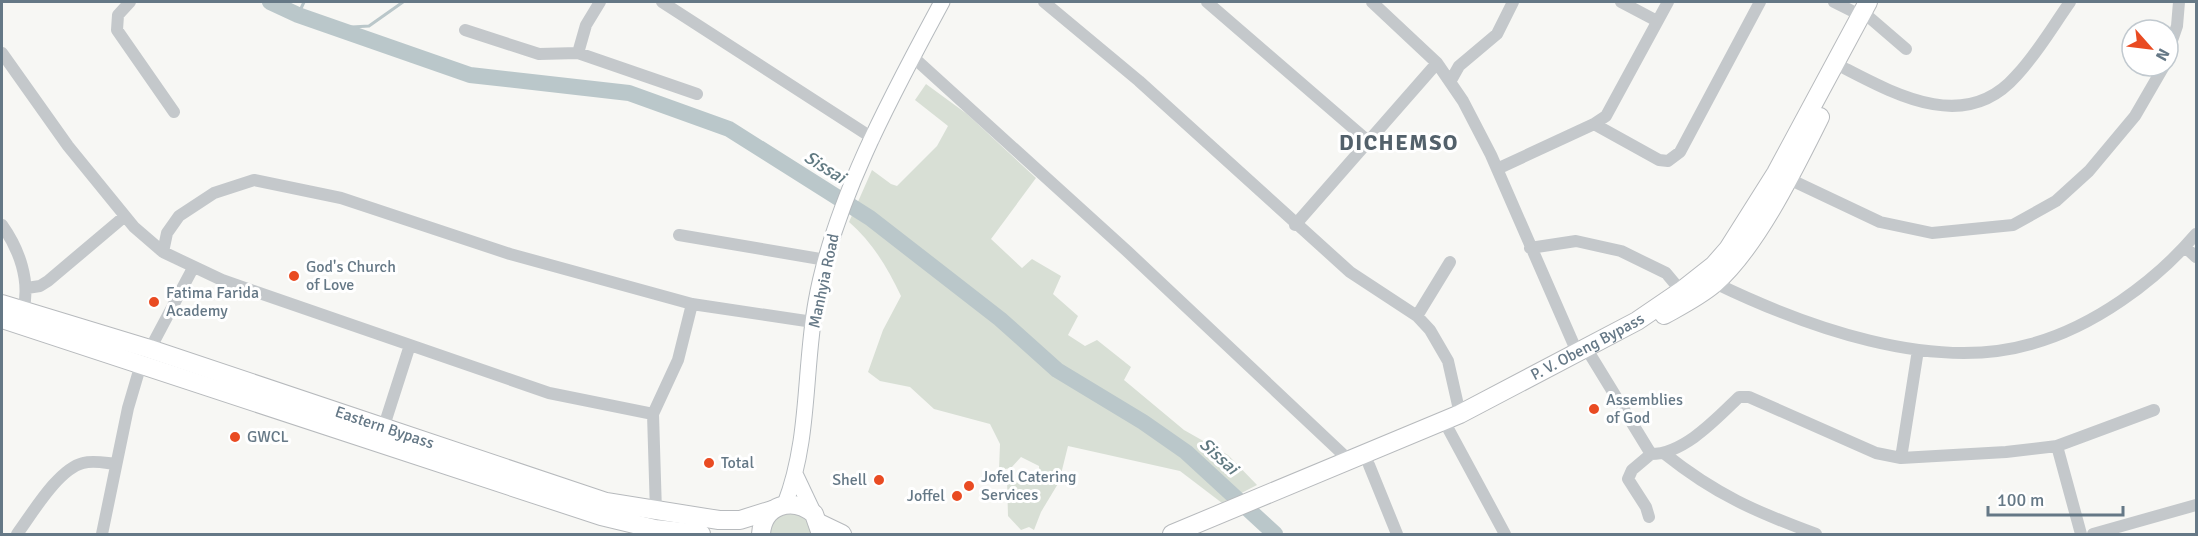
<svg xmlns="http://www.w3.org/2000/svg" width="2198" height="536" viewBox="0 0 2198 536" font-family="Signika,sans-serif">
  <rect width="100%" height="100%" fill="#f7f7f4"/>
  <path fill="#d8dfd5" d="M 926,84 L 967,114 L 1036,178 L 991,239 L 1022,268 L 1032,259 L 1061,276 L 1053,294 L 1078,316 L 1068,335 L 1085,346 L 1097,340 L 1131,367 L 1124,380 L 1184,430 L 1228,455 L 1257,485 L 1222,503 L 1180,471 L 1068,446 L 1059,482 L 1041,512 L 1034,530 L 1029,527 L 1021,530 L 1008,516 L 1007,478 L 1039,482 L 1039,466 L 1021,457 L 1011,468 L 999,470 L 1000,444 L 990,424 L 934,409 L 910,387 L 880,381 L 868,372 L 883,330 L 901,296 C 887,267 873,243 849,222 L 872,170 L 891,184 L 897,186 L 937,146 L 948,126 L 915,100 Z
    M 803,510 L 815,534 L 770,534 L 773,517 Z"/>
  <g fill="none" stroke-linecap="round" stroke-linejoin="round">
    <path stroke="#bac7ca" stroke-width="3" d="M 298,15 L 304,2
      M 335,28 L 369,26 L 403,2"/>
    <path stroke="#bac7ca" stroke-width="16" d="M 270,2 L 298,15 L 470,75 L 629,93 L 729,129 L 870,218 L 1000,319 L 1057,370 L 1143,422 L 1186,452 L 1275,534"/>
    <defs>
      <path id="major" d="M 796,476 L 814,514
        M 785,504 C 810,440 804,369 816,302 C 834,200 893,93 942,2"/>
      <g id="highway">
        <path id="s1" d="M 2,304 L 150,349 L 606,502 L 719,520 L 740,520 L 772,510"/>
        <path d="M 1664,315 C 1682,305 1700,296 1715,283 C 1757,246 1795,167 1820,117"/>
        <path d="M 2,319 L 601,516 L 655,529 L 701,534"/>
        <path d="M 819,523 L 842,534"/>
        <path d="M 761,534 C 763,505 792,496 814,514 L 821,534"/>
        <path id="s2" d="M 1172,534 L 1460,414 L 1637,321 L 1681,291 L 1714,265 L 1728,249 L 1776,173 L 1868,2"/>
      </g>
    </defs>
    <use href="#major" stroke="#b5babe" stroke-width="17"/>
    <use href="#highway" stroke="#b7babd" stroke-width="20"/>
    <path stroke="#c4c8cb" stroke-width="12" d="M 130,2 L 118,15 L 117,30 L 174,112
      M 662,2 L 874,139
      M 1044,2 L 1139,81 L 1350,272 L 1417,316 L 1430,330 L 1448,361 L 1460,414
      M 1207,2 L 1368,141
      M 1372,2 L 1437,63 L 1463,101 L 1491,155 L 1577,352
      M 1621,2 L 1657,21
      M 1834,2 L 1860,15
      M 1870,18 L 1906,49
      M 465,30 L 539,54 L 578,53 L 586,25 L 600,2
      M 2168,52 L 2177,26 L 2179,2
      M 2,53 L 68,146 L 134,227 L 163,252 L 222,280 L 549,393 L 653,414
      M 578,53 L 697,94
      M 913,57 L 1128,252 L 1350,461
      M 1844,68 C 1898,96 1966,133 2016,76 C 2037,54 2053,26 2070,2
      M 1450,82 L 1459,66 L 1497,34 L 1513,2
      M 1594,124 L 1659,160 L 1668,161 L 1680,152 L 1760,2
      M 1497,169 L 1594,124 L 1606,116 L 1668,2
      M 1789,179 L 1880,222 L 1932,233 L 2013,225 L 2056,201 L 2089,171 L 2135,116 L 2164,66
      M 2,225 C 19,249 31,281 23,311
      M 1295,225 L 1437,63
      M 679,235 L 826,260
      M 2185,247 L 2196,257
      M 1530,248 L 1576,241 L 1621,251 L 1666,273 L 1681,291
      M 163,252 L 167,233 L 179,216 L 214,193 L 254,180 L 341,198 L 510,254 L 692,304 L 813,322
      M 1715,283 C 1804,326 1932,373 2031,344 C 2093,327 2155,282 2196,234
      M 27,288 L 40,286 L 48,281 L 125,216
      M 1417,316 L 1450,262
      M 150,349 L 193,268
      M 1591,356 L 1651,454 C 1684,454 1716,419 1739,397 L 1749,397 L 1876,453 L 1901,458 L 2006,452 L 2057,446 L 2154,410
      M 1444,421 L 1505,534
      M 383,429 L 410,345
      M 2057,446 L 2081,534
      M 1665,454 C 1715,494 1756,512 1816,534
      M 1901,458 L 1918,350
      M 1369,465 L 1397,534
      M 656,512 L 653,414 L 678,360 L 692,304
      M 1649,517 L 1646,507 L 1628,479 L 1632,470 L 1651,454
      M 17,534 C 32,514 58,469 83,463 C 94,460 105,463 116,464
      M 102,534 L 128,408 L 141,364
      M 2093,534 L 2196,505"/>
    <use href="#major" stroke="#fff" stroke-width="15"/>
    <use href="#highway" stroke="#fff" stroke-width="18"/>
  </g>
  <g fill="#e94b22" stroke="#fff" stroke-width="2">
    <circle cx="294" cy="276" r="6"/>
    <circle cx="154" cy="302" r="6"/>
    <circle cx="1594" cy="409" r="6"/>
    <circle cx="235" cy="437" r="6"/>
    <circle cx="709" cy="463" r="6"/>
    <circle cx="879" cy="480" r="6"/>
    <circle cx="969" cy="486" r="6"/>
    <circle cx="957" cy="496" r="6"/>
  </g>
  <g text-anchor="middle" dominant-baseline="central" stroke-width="6" stroke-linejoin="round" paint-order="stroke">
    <g font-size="16" fill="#657886" stroke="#fff" text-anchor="start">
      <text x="306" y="267">God's Church<tspan x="306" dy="18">of Love</tspan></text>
      <text x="166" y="293">Fatima Farida<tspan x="166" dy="18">Academy</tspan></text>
      <text x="1606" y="400">Assemblies<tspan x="1606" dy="18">of God</tspan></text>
      <text x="247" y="437">GWCL</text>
      <text x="721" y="463">Total</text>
      <text x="981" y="477">Jofel Catering<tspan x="981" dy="18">Services</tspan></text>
      <text x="867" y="480" text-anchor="end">Shell</text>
      <text x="945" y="496" text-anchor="end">Joffel</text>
    </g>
    <g font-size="16" fill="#657886" stroke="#fff">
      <text transform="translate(824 281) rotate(-78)">Manhyia Road</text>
      <text stroke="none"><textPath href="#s2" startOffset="456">P. V. Obeng Bypass</textPath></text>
      <text stroke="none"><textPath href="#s1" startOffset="402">Eastern Bypass</textPath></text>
    </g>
    <g font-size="18" font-style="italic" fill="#617a82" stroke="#fff">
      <text transform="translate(825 167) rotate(32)">Sissai</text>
      <text transform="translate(1219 456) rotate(42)">Sissai</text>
    </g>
    <g font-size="22" font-weight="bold" letter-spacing="1.5" fill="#53616b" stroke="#fff">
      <text x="1399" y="142">DICHEMSO</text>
    </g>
  </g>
  <rect width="2198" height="536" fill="none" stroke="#657886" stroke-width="6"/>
  <g transform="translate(2150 48) rotate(118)"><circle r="28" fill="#ffffff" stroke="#c1c9cf" stroke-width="1.5"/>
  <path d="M0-4.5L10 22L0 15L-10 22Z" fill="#e94b22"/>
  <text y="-9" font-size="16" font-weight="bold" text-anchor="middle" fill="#657886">N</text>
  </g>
  <path d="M1988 506v9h135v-9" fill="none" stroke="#657886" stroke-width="3"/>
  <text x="1997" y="506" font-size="18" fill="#657886" stroke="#ffffff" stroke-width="4.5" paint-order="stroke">100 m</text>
</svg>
